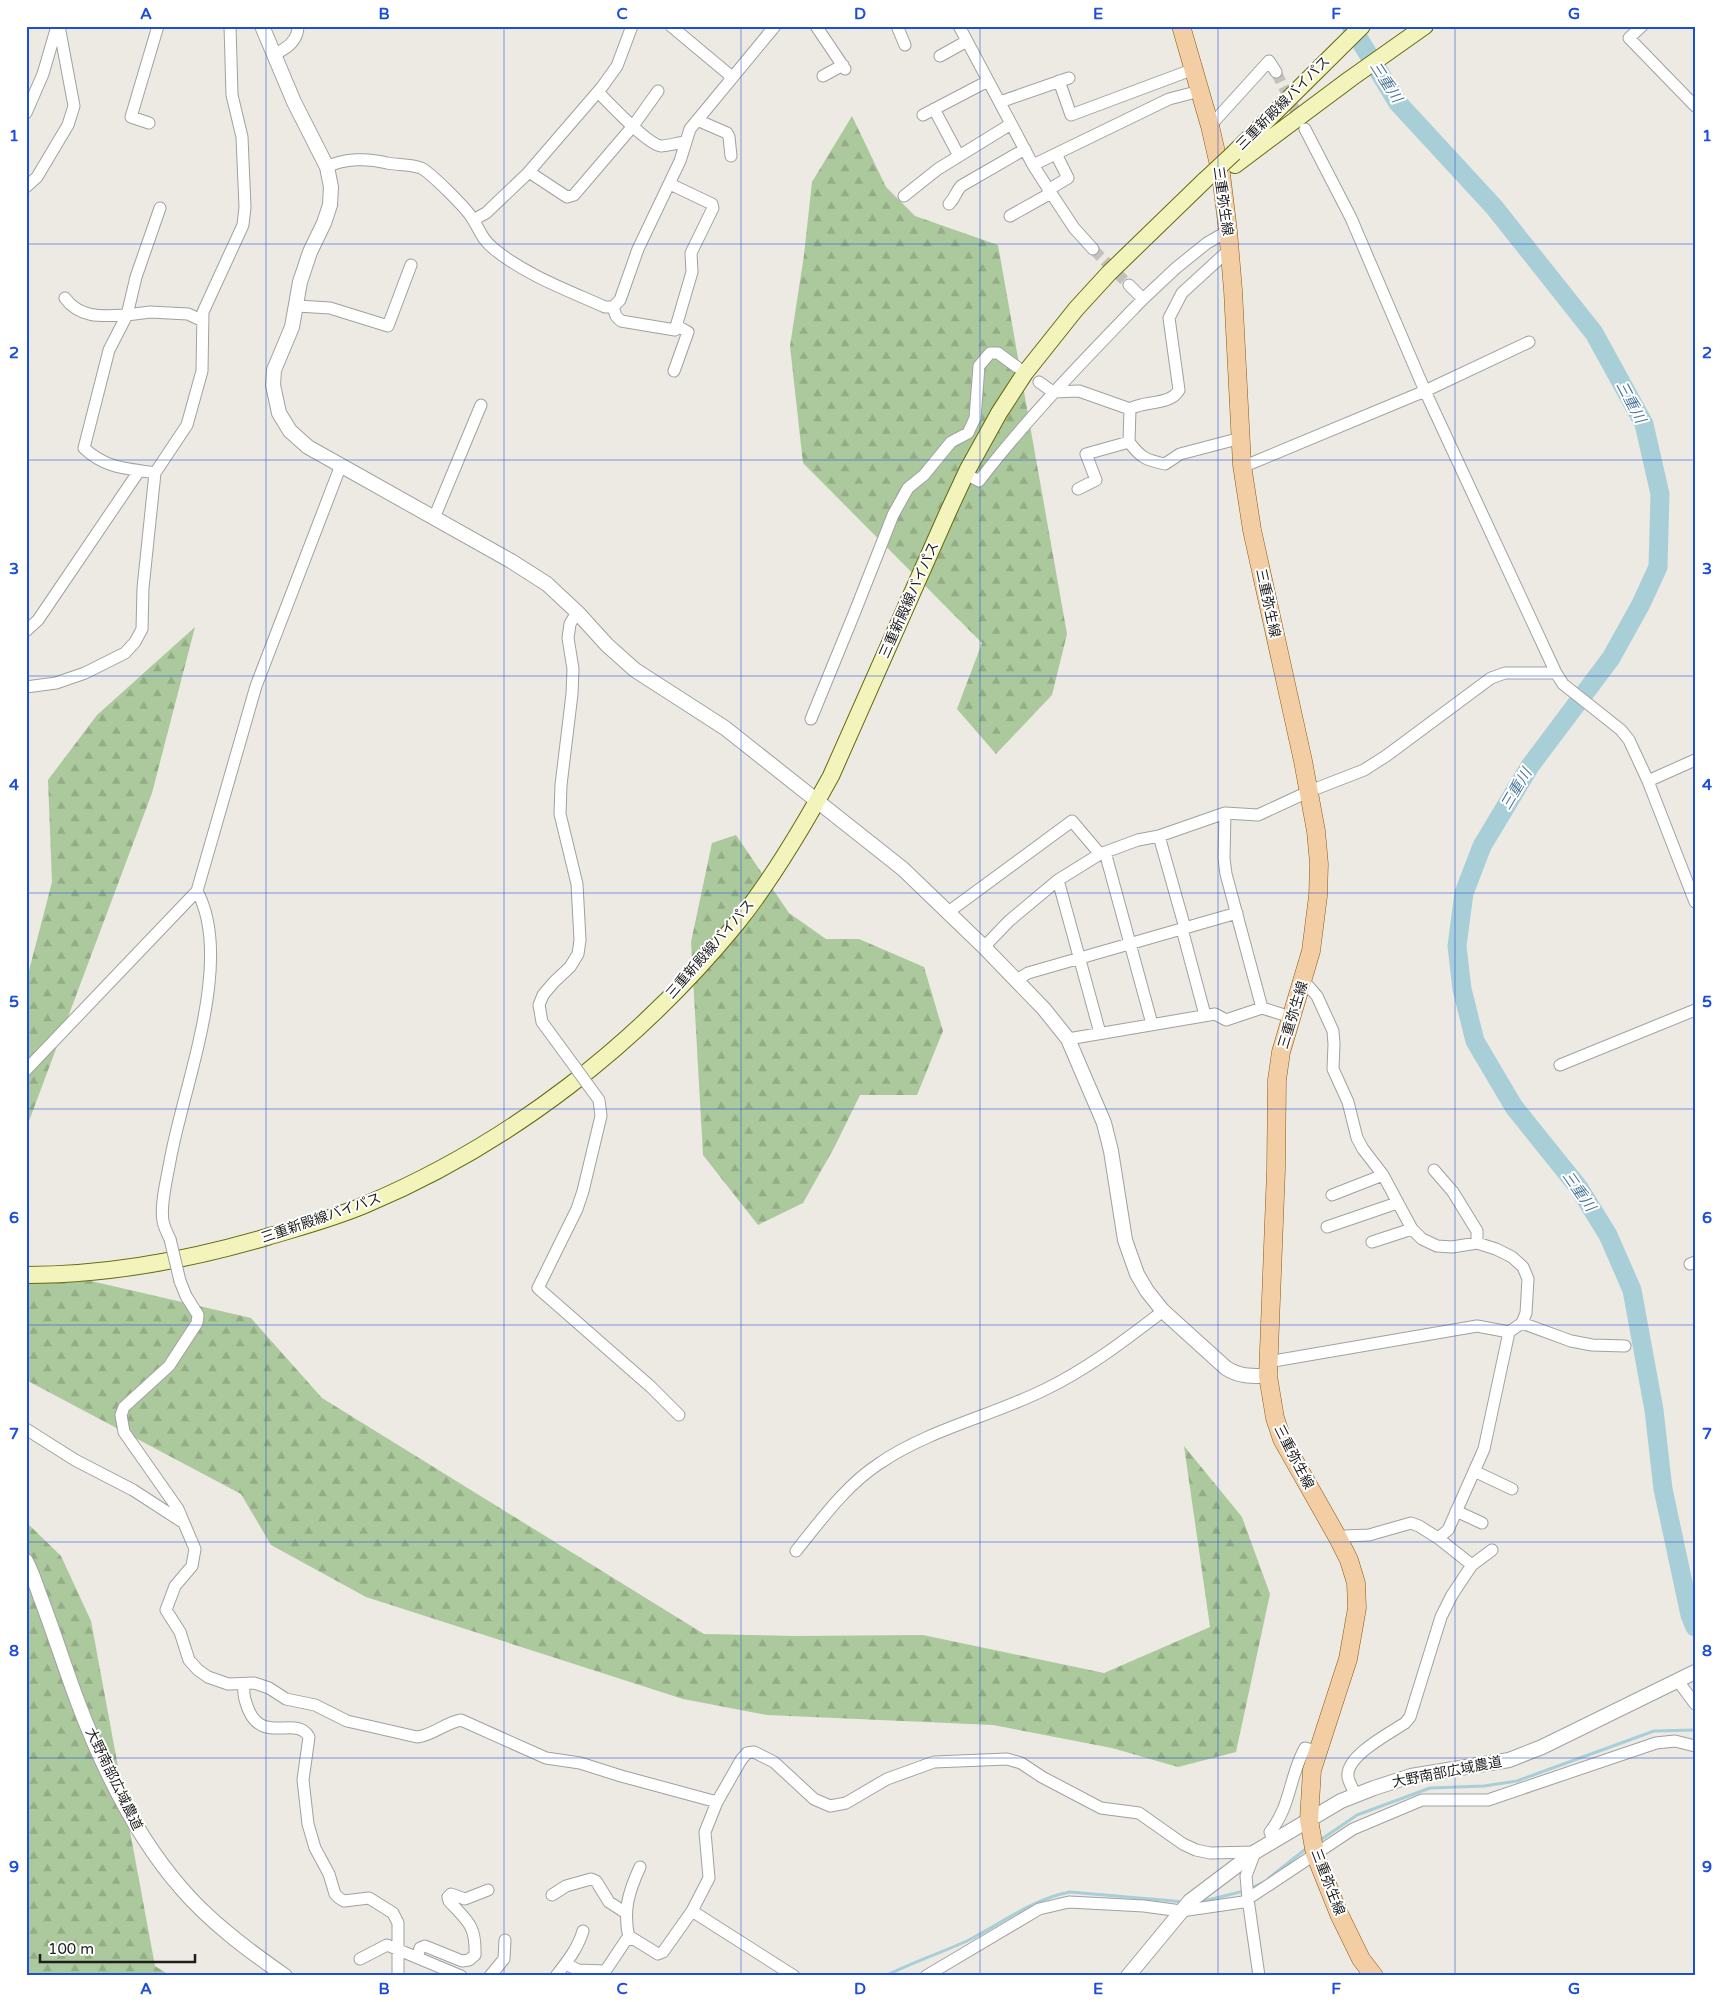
<svg xmlns="http://www.w3.org/2000/svg" width="1721" height="2002" viewBox="0 0 1721 2002" font-family="'Varela Round','Noto Sans JP',sans-serif">
  <defs>
    <pattern id="forest-firs" width="22" height="20" patternUnits="userSpaceOnUse" patternTransform="scale(1.25)"><rect width="22" height="20" fill="#abc99c"/><path d="M5 1l3.5 6h-7zM16 11l3.5 6h-7z" fill="#93ac86"/></pattern>
  </defs>
  <rect width="100%" height="100%" fill="#edeae4"/>
  <path fill="url(#forest-firs)" d="M 852,116 L 886,187 L 915,216 L 998,245 L 1067,634 L 1052,695 L 996,754 L 957,709 L 982,643 L 803,463 L 790,346 L 804,255 L 812,182 Z
    M 195,627 L 152,793 L 26,1129 L 26,982 L 52,882 L 48,780 L 97,715 Z
    M 736,835 L 789,913 L 826,939 L 859,939 L 924,967 L 943,1031 L 917,1095 L 860,1095 L 835,1146 L 803,1203 L 758,1225 L 703,1155 L 691,942 L 712,843 Z
    M 26,1266 L 251,1318 L 322,1398 L 704,1634 L 796,1636 L 923,1635 L 1104,1673 L 1210,1627 L 1184,1446 L 1242,1517 L 1270,1594 L 1236,1752 L 1178,1767 L 1112,1748 L 993,1725 L 767,1715 L 683,1699 L 366,1597 L 271,1545 L 241,1494 L 26,1380 Z
    M 26,1522 L 61,1556 L 91,1621 L 155,1966 L 171,1976 L 26,1976 Z"/>
  <g fill="none" stroke-linecap="round" stroke-linejoin="round">
    <path stroke="#a8cfd7" stroke-width="3" d="M 1319,1841 L 1357,1815 L 1430,1788 L 1484,1786 L 1517,1781 L 1654,1731 L 1695,1730
      M 1269,1878 L 1307,1848
      M 1249,1889 L 1264,1882
      M 1196,1903 L 1244,1891
      M 885,1976 C 912,1963 940,1953 967,1941 C 1001,1924 1032,1899 1070,1892 L 1185,1902"/>
    <path stroke="#a8cfd7" stroke-width="19" d="M 1351,26 L 1398,103 L 1494,207 L 1594,333 L 1644,424 L 1660,494 L 1658,567 L 1641,604 L 1611,658 L 1530,766 L 1482,846 L 1464,893 L 1457,946 L 1462,989 L 1475,1041 L 1514,1107 L 1579,1188 L 1608,1235 L 1632,1290 L 1654,1410 L 1663,1489 L 1690,1615 L 1695,1627"/>
    <path stroke="#c3c1bc" stroke-width="11" stroke-dasharray="11 5.5" stroke-linecap="butt" d="M 1276,72 L 1302,124
      M 1093,249 L 1129,285"/>
    <defs>
      <path id="minor" d="M 671,26 L 732,77
        M 816,26 L 845,69
        M 897,26 L 905,45
        M 959,26 L 1033,165 L 1051,193 L 1010,216
        M 1642,26 L 1629,38 L 1695,106
        M 274,55 C 286,48 298,42 298,26
        M 940,56 L 967,41
        M 823,76 L 843,65
        M 1059,81 L 1071,115 L 1186,72 L 1194,70
        M 598,92 C 609,103 647,144 661,146 C 668,146 677,143 684,142
        M 1000,102 L 1069,78
        M 934,109 L 959,156
        M 26,113 L 43,74 L 57,26
        M 923,115 L 988,81
        M 697,120 L 727,133 L 729,137 L 731,156
        M 149,123 L 131,117 L 158,26
        M 1210,126 L 1269,61 L 1276,72
        M 1305,129 L 1351,218 L 1425,391 L 1556,673 L 1563,684 L 1621,730 L 1629,740 L 1648,781 L 1695,902
        M 1033,165 L 1169,99 L 1200,91
        M 327,167 C 344,158 369,158 387,163 C 397,165 411,164 421,168 C 431,173 466,208 472,218 C 481,232 481,238 494,249 C 526,275 567,290 605,307 L 613,307 L 620,300 L 638,249 L 680,161 L 690,129 L 775,26
        M 529,172 L 567,197 L 574,195 L 633,126 L 658,91
        M 26,187 L 37,177 L 68,125 L 74,106 L 59,26
        M 1048,190 L 1068,178 L 1056,154
        M 1051,193 L 1074,228 L 1093,249
        M 904,196 L 938,169 L 1011,124
        M 949,204 C 956,197 955,193 961,186 L 1025,149
        M 473,220 L 486,213 L 527,174 L 602,87 L 617,66 L 632,26
        M 1129,285 L 1143,299 L 1176,268 L 1207,243 L 1228,231
        M 65,298 C 80,319 104,316 127,315 L 136,277 L 160,208
        M 297,306 L 330,308 L 388,326 L 411,265
        M 613,307 L 616,316 L 621,321 L 675,330 L 692,272 L 691,253 L 713,208 L 712,204 L 670,184
        M 674,371 L 688,332 L 677,326
        M 1039,382 L 1053,392 L 1079,391 L 1130,409
        M 1129,442 L 1130,409 C 1145,400 1170,406 1179,390 L 1169,318 L 1182,293 L 1230,249
        M 1242,465 L 1252,463 L 1425,391 L 1529,342
        M 155,473 C 127,468 106,469 84,448 L 109,350 L 127,315 L 150,312 L 188,314 L 203,321
        M 966,474 L 979,481 C 1029,416 1086,358 1143,299
        M 1078,489 L 1096,480 L 1086,454 L 1129,442 C 1141,458 1146,460 1165,464 L 1180,454 L 1241,438
        M 434,518 L 481,405
        M 26,631 L 38,620 L 139,471
        M 26,687 L 56,683 L 85,673 L 125,653 L 135,642 L 142,629 L 143,588 L 155,473 L 187,425 L 202,371 L 203,312 L 243,225 L 245,207 L 242,137 L 232,95 L 230,26
        M 811,719 L 854,614 L 893,515 L 908,488 L 924,475 L 951,442 L 968,433 L 975,418 L 979,366 L 990,353 L 998,353 L 1017,367
        M 1648,781 L 1695,760
        M 1225,813 L 1224,858 L 1226,874 L 1262,1008
        M 1159,836 L 1185,928
        M 1105,852 L 1152,1024
        M 1058,880 L 1100,1033
        M 947,913 L 1072,821 L 1100,854
        M 1182,929 L 1205,1015
        M 984,947 L 1009,921 L 1058,880 L 1100,854 L 1138,840 L 1159,836 L 1225,813 L 1258,815 L 1310,791 L 1364,770 L 1386,756 L 1491,678 L 1505,673 L 1556,673
        M 1016,980 L 1028,973 L 1237,913
        M 1068,1039 L 1215,1014 L 1226,1020 L 1262,1008 L 1291,1017
        M 1560,1065 L 1695,1010
        M 575,1067 L 542,1022 L 539,1005 L 543,995 L 554,982 L 570,967 L 578,954 L 580,940 L 577,884 L 560,814 L 561,785 L 572,694 L 573,669 L 568,638 L 570,624 L 577,612
        M 26,1070 L 197,891 L 256,686 L 341,465
        M 588,1085 L 599,1100 L 601,1116 L 583,1191 L 577,1209 L 538,1288 L 651,1387 L 679,1415
        M 1434,1170 L 1453,1192 L 1477,1231 L 1477,1243
        M 1332,1195 L 1383,1175
        M 1327,1227 L 1397,1203
        M 170,1239 C 167,1233 164,1227 163,1221 C 160,1205 167,1178 170,1161 C 183,1087 235,961 197,891
        M 1372,1242 L 1412,1229
        M 1690,1264 L 1695,1262
        M 180,1281 L 186,1296 L 198,1315 L 197,1323 L 169,1366 L 124,1407 L 121,1415 L 124,1432 L 178,1509 L 195,1549 L 192,1566 L 175,1586 L 166,1610 L 180,1632 L 189,1660 L 198,1670 L 208,1677 L 228,1684 L 254,1683 L 269,1688 L 286,1699 L 315,1705 L 347,1721 L 417,1737 C 433,1735 445,1723 461,1720 L 546,1758 L 580,1763 L 621,1776 L 717,1802
        M 1522,1323 L 1571,1341 L 1592,1345 L 1625,1346
        M 1268,1362 L 1477,1326 L 1509,1332 L 1522,1323 L 1526,1313 L 1528,1279 L 1523,1267 L 1512,1257 L 1496,1249 L 1477,1243 L 1452,1247 L 1437,1246 L 1422,1239 L 1412,1229 L 1383,1175 L 1363,1149 L 1357,1138 L 1348,1102 L 1333,1069 L 1334,1044 L 1333,1031 L 1317,996 L 1303,980
        M 26,1429 L 75,1460 L 133,1490 L 184,1523
        M 1474,1471 L 1512,1489
        M 1456,1511 L 1482,1523
        M 1338,1538 L 1345,1536 L 1369,1535 L 1411,1523 L 1419,1526 L 1438,1538 L 1448,1530 L 1484,1449 L 1509,1332
        M 1438,1538 L 1472,1565 L 1492,1550
        M 796,1551 C 821,1520 846,1485 880,1463 C 930,1429 992,1416 1046,1389 C 1089,1368 1125,1340 1163,1311
        M 1678,1681 L 1695,1704
        M 244,1684 C 243,1695 245,1701 249,1711 C 264,1744 297,1715 309,1737 L 303,1780 L 308,1824 L 315,1848 L 329,1874 L 335,1894 L 339,1898 L 344,1901 L 369,1898 L 393,1913 L 398,1923 L 398,1976
        M 1356,1795 C 1353,1789 1349,1783 1348,1777 C 1345,1756 1390,1733 1405,1723 L 1410,1717 L 1441,1617 L 1452,1595 L 1472,1565
        M 1274,1841 L 1270,1832 C 1291,1806 1289,1777 1305,1748 L 1317,1751
        M 552,1895 L 566,1886 L 591,1879 L 596,1881 L 609,1902 L 626,1913
        M 692,1911 L 794,1976
        M 629,1938 C 623,1911 628,1893 640,1867
        M 417,1957 L 420,1948 L 425,1946 L 462,1961 L 469,1960 L 475,1955 C 476,1925 468,1922 449,1901 L 448,1897 L 451,1894 L 465,1899 L 488,1890
        M 360,1959 L 387,1945 L 461,1976
        M 566,1964 L 578,1970 L 605,1971
        M 490,1976 L 504,1959 L 505,1940
        M 556,1976 C 567,1962 578,1948 583,1931
        M 602,1976 L 626,1940 L 632,1938 L 658,1954 L 663,1952 L 692,1911 L 709,1878 L 705,1832 L 717,1802 L 741,1760 L 747,1753 L 754,1752 L 774,1762 L 814,1799 L 830,1806 L 846,1803 L 887,1779 L 934,1762 L 1007,1759 L 1021,1763 L 1042,1777 L 1101,1808 L 1139,1813 L 1183,1844 L 1196,1850 L 1210,1853 L 1255,1852 L 1246,1876 L 1248,1899 L 1259,1976
        M 926,1976 L 1039,1909 L 1069,1902 L 1144,1906 L 1181,1911 L 1243,1902 L 1353,1829 L 1422,1800 L 1488,1800 L 1656,1743 L 1675,1741 L 1695,1746"/>
      <path id="tertiary" d="M 262,26 L 294,102 L 327,167 L 331,187 L 330,205 L 324,223 L 310,252 L 300,282 L 292,327 L 274,370 L 273,385 L 279,413 L 290,431 L 308,447 L 511,561 L 547,584 L 577,612 L 607,645 L 635,670 L 725,728 L 903,869 L 984,947 L 1044,1009 L 1068,1039 L 1104,1123 L 1111,1151 L 1125,1240 L 1137,1274 L 1147,1291 L 1163,1311 L 1226,1368 C 1240,1377 1252,1376 1268,1376
        M 26,1561 C 32,1572 36,1585 40,1596 C 53,1630 64,1665 77,1700 C 102,1767 134,1834 181,1888 C 210,1922 248,1950 285,1976
        M 1128,1976 L 1190,1901 L 1255,1852 L 1341,1801 L 1374,1788 L 1411,1776 L 1509,1760 L 1542,1747 L 1695,1672"/>
      <path id="secondary" d="M 1234,153 L 1362,26
        M 1235,165 L 1350,79 L 1425,26
        M 26,1275 C 108,1275 189,1260 267,1237 C 300,1227 335,1218 367,1204 C 511,1143 638,1044 737,923 C 773,878 803,827 831,776 L 948,512 L 968,469 L 999,413 L 1025,373 L 1076,309 L 1109,273 L 1205,180"/>
      <path id="primary" d="M 1181,26 L 1210,126 L 1221,174 L 1228,231 L 1233,290 L 1242,465 L 1252,530 L 1303,761 L 1316,831 L 1319,864 L 1318,896 L 1311,951 L 1281,1052 L 1277,1080 L 1276,1170 L 1268,1376 L 1275,1418 L 1282,1439 L 1338,1538 L 1349,1560 L 1356,1583 L 1357,1608 L 1348,1659 L 1312,1770 L 1309,1820 L 1315,1854 L 1339,1914 L 1361,1959 L 1374,1976"/>
    </defs>
    <use href="#minor" stroke="#a1a1a1" stroke-width="13"/>
    <use href="#tertiary" stroke="#a1a1a1" stroke-width="16"/>
    <use href="#secondary" stroke="#646a0e" stroke-width="18"/>
    <use href="#primary" stroke="#895b0d" stroke-width="19"/>
    <use href="#minor" stroke="#fff" stroke-width="11"/>
    <use href="#tertiary" stroke="#fff" stroke-width="14"/>
    <use href="#secondary" stroke="#f3f3bc" stroke-width="16"/>
    <use href="#primary" stroke="#f3cda3" stroke-width="18"/>
    <defs>
      <path id="minor-bridge" d="M 575,1067 L 588,1085
        M 170,1239 L 180,1281"/>
      <path id="secondary-bridge" d="M 1205,180 L 1234,153"/>
    </defs>
    <use href="#minor-bridge" stroke="#a1a1a1" stroke-width="13" stroke-linecap="butt"/>
    <use href="#secondary-bridge" stroke="#646a0e" stroke-width="18" stroke-linecap="butt"/>
    <use href="#minor-bridge" stroke="#fff" stroke-width="11"/>
    <use href="#secondary-bridge" stroke="#f3f3bc" stroke-width="16"/>
  </g>
  <path fill="none" stroke="#1d4ed8" stroke-width="1" stroke-opacity="0.55" d="M 266,26 L 266,1976M 504,26 L 504,1976M 741,26 L 741,1976M 980,26 L 980,1976M 1218,26 L 1218,1976M 1455,26 L 1455,1976M 26,244 L 1695,244M 26,460 L 1695,460M 26,676 L 1695,676M 26,893 L 1695,893M 26,1109 L 1695,1109M 26,1325 L 1695,1325M 26,1542 L 1695,1542M 26,1758 L 1695,1758"/>
  <g text-anchor="middle" dominant-baseline="central" stroke-width="4" stroke-linejoin="round" paint-order="stroke">
    <g font-size="14" fill="#1d1d1d" stroke="#fff">
      <text transform="translate(1283 103) rotate(-45)">三重新殿線バイパス</text>
      <text transform="translate(1223 201) rotate(82)">三重弥生線</text>
      <text transform="translate(909 600) rotate(-66)">三重新殿線バイパス</text>
      <text transform="translate(1268 603) rotate(78)">三重弥生線</text>
      <text transform="translate(710 949) rotate(-49)">三重新殿線バイパス</text>
      <text transform="translate(1293 1015) rotate(-73)">三重弥生線</text>
      <text transform="translate(321 1218) rotate(-19)">三重新殿線バイパス</text>
      <text transform="translate(1294 1457) rotate(63)">三重弥生線</text>
      <text transform="translate(1447 1772) rotate(-11)">大野南部広域農道</text>
      <text transform="translate(114 1779) rotate(64)">大野南部広域農道</text>
      <text transform="translate(1328 1882) rotate(69)">三重弥生線</text>
    </g>
    <g font-size="15" font-style="italic" fill="#4f7a9d" stroke="#fff">
      <text transform="translate(1386 82) rotate(57)">三重川</text>
      <text transform="translate(1631 402) rotate(62)">三重川</text>
      <text transform="translate(1516 789) rotate(-59)">三重川</text>
      <text transform="translate(1579 1191) rotate(55)">三重川</text>
    </g>
  </g>
  <rect width="1721" height="2002" fill="none" stroke="#ffffff" stroke-width="55"/>
  <path d="M40 1954v8h155v-8" fill="none" stroke="#1d1d1d" stroke-width="2.5"/>
  <text x="48" y="1954" font-size="15" fill="#1d1d1d" stroke="#ffffff" stroke-width="4" paint-order="stroke">100 m</text>
  <rect x="28" y="28" width="1666" height="1946" fill="none" stroke="#1d4ed8" stroke-width="2"/>
  <g font-size="16" text-anchor="middle" font-weight="bold" fill="#1d4ed8">
    <text x="146" y="19">A</text>
    <text x="384" y="19">B</text>
    <text x="622" y="19">C</text>
    <text x="860" y="19">D</text>
    <text x="1098" y="19">E</text>
    <text x="1336" y="19">F</text>
    <text x="1574" y="19">G</text>
    <text x="14" y="141">1</text>
    <text x="1707" y="141">1</text>
    <text x="14" y="358">2</text>
    <text x="1707" y="358">2</text>
    <text x="14" y="574">3</text>
    <text x="1707" y="574">3</text>
    <text x="14" y="790">4</text>
    <text x="1707" y="790">4</text>
    <text x="14" y="1007">5</text>
    <text x="1707" y="1007">5</text>
    <text x="14" y="1223">6</text>
    <text x="1707" y="1223">6</text>
    <text x="14" y="1439">7</text>
    <text x="1707" y="1439">7</text>
    <text x="14" y="1656">8</text>
    <text x="1707" y="1656">8</text>
    <text x="14" y="1872">9</text>
    <text x="1707" y="1872">9</text>
    <text x="146" y="1994">A</text>
    <text x="384" y="1994">B</text>
    <text x="622" y="1994">C</text>
    <text x="860" y="1994">D</text>
    <text x="1098" y="1994">E</text>
    <text x="1336" y="1994">F</text>
    <text x="1574" y="1994">G</text>
  </g>
</svg>
